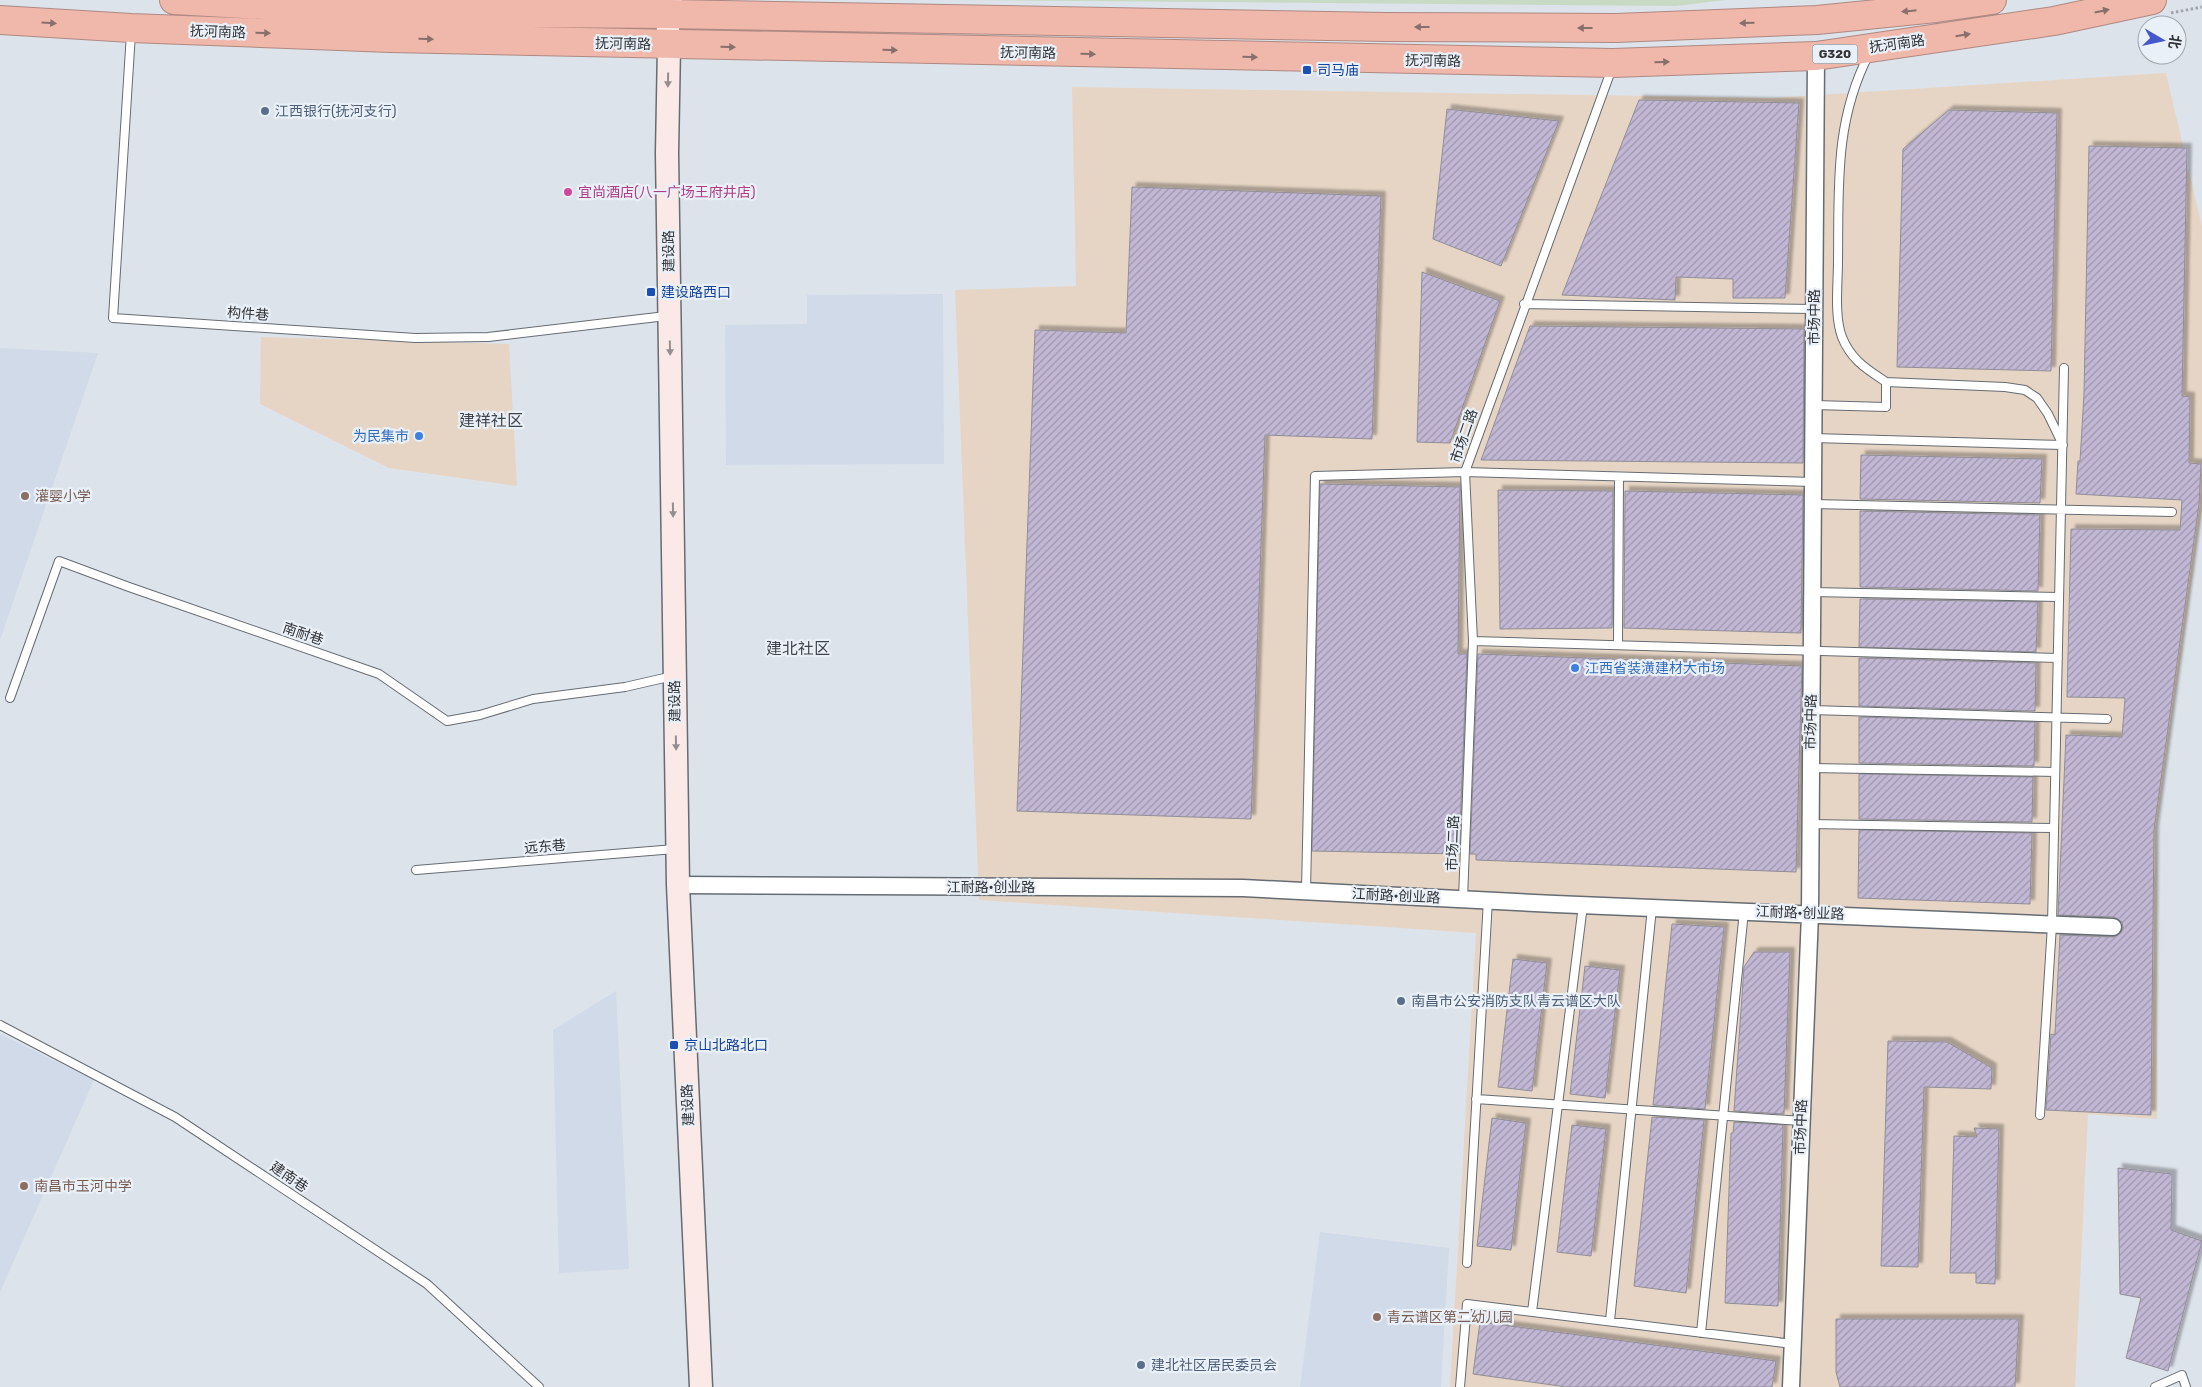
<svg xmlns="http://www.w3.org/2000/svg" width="2202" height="1387" viewBox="0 0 2202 1387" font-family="Rubik,'Noto Sans SC',sans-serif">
  <defs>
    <pattern id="building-hatch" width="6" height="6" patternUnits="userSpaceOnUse" patternTransform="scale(1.25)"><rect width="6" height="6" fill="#c2b7d4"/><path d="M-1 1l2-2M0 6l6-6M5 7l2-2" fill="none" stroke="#9e96ad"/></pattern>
    <filter id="shadow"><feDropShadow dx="4.5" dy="-4.5" stdDeviation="1" flood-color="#0004"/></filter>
  </defs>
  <rect width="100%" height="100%" fill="#dde3eb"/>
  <path fill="#e6d5c4" d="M 2166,73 L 2202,227 L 2202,508 L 2157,827 L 2157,1119 L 2088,1114 L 2075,1387 L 1450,1387 L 1476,933 L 979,900 L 955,290 L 1076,286 L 1072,87 L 1771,98 Z
    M 261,337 L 509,344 L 517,486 L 389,468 L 260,404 Z"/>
  <path fill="#d0dae9" d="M 943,294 L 944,464 L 726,465 L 725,325 L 807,324 L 807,295 Z
    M 0,348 L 98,353 L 0,640 Z
    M 616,991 L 629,1269 L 559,1273 L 553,1030 Z
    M 0,1034 L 94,1080 L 0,1292 Z
    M 1320,1232 L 1449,1248 L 1441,1387 L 1300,1387 Z"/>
  <path fill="#c8dac3" d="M 963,0 L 1726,0 L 1676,6 Z"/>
  <path fill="url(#building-hatch)" stroke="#918e97" filter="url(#shadow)" d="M 1639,100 L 1799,103 L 1785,298 L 1733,298 L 1733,279 L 1676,277 L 1675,300 L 1562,295 Z
    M 1447,109 L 1559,121 L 1501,266 L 1433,239 Z
    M 1949,110 L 2057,113 L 2051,371 L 1897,367 L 1903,149 Z
    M 2089,146 L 2187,148 L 2182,396 L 2190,397 L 2189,463 L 2201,464 L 2199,504 L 2154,830 L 2151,1115 L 2046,1110 L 2051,1034 L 2055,1035 L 2060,935 L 2113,937 L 2121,933 L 2123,928 L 2122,922 L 2114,917 L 2058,915 L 2066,735 L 2122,737 L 2125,698 L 2067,697 L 2071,529 L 2180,530 L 2182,500 L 2076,494 L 2078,461 L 2080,461 L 2084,394 Z
    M 1132,187 L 1381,196 L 1372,439 L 1265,435 L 1251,819 L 1017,811 L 1035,330 L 1126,333 Z
    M 1422,272 L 1500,301 L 1450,443 L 1417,442 Z
    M 1530,326 L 1804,329 L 1803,463 L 1481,460 Z
    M 1861,455 L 2042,459 L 2040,503 L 1860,499 Z
    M 1320,484 L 1460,487 L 1458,654 L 1467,654 L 1459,854 L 1312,851 Z
    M 1498,490 L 1613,491 L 1612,628 L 1500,629 Z
    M 1625,491 L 1803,495 L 1801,633 L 1624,628 Z
    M 1860,511 L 2040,515 L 2038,591 L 1860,587 Z
    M 1860,599 L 2038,602 L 2036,652 L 1859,647 Z
    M 1478,654 L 1802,666 L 1796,872 L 1476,860 L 1476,854 L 1470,854 Z
    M 1859,658 L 2036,663 L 2035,711 L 1859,706 Z
    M 1859,717 L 2035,722 L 2034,766 L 1859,763 Z
    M 1859,774 L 2033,777 L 2032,822 L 1859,819 Z
    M 1859,830 L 2032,833 L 2030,904 L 1858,898 Z
    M 1672,924 L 1724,927 L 1705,1109 L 1653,1105 Z
    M 1754,952 L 1790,952 L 1784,1114 L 1734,1111 L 1744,967 Z
    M 1513,959 L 1547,963 L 1532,1091 L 1498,1087 Z
    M 1585,966 L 1620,970 L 1605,1098 L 1570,1094 Z
    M 1888,1041 L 1947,1042 L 1992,1068 L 1991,1089 L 1924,1087 L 1918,1267 L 1881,1266 Z
    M 1652,1117 L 1704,1120 L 1686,1293 L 1634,1286 Z
    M 1492,1118 L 1526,1123 L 1511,1250 L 1477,1246 Z
    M 1734,1122 L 1783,1125 L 1778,1306 L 1725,1303 L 1731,1133 L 1733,1133 Z
    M 1572,1125 L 1606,1129 L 1591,1256 L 1557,1252 Z
    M 1974,1128 L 1999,1129 L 1995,1284 L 1976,1283 L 1976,1273 L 1950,1273 L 1954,1136 L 1977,1137 Z
    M 2118,1168 L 2172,1174 L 2171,1230 L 2202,1241 L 2168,1371 L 2126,1358 L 2141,1298 L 2120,1294 Z
    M 1836,1319 L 2019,1319 L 2015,1387 L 1840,1387 L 1836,1372 Z
    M 1480,1322 L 1776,1361 L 1772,1387 L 1567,1387 L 1473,1374 Z"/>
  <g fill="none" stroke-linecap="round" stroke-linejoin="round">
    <defs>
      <path id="lane" d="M 131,33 L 113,318 L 415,338 L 488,337 L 666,316
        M 1869,54 C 1834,122 1839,187 1838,261 C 1838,284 1834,316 1842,337 C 1851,360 1867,369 1886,382
        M 1524,304 L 1814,309
        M 1813,438 L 2063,445 L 2048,414 L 2037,398 L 2025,390 L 2005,387 L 1886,382 L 1886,407 L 1814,405
        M 1813,504 L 2172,512
        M 1812,592 L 2059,597
        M 1473,641 L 2058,658
        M 1618,645 L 1619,477
        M 10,698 L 59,561 L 129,587 L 379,674 L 447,721 L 480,715 L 533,699 L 625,687 L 673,676
        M 1812,710 L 2107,719
        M 1811,768 L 2055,772
        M 1811,824 L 2054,828
        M 416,870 L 675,849
        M 1306,891 L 1315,476 L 1465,472 L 1813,482
        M 1463,899 L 1473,641 L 1465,472 L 1612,68
        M 0,1025 L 175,1117 L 427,1284 L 539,1387
        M 1476,1099 L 1802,1121
        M 2040,1115 L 2052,925 L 2064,368
        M 1467,1263 L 1488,900
        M 1532,1312 L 1583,905
        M 1610,1321 L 1652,908
        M 1701,1333 L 1744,911
        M 1460,1387 L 1467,1304 L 1793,1344
        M 2155,1387 L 2182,1375 L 2186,1387"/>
      <path id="street" d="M 678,885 L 1243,888 L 1555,904 L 2113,927
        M 1791,1387 L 1810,914 L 1816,56"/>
      <path id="secondary" d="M 671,0 L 667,14 L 669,46 L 667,153 L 678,885 L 701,1387"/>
      <path id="highway" d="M 174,0 L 387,12 L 667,14 L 1386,27 L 1616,28 L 1817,20 L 1936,8 L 1992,0
        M 0,20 L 131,28 L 390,38 L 1613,63 L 1816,56 L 2054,21 L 2152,0"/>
    </defs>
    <use href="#lane" stroke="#666c73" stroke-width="10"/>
    <use href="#street" stroke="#666c73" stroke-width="19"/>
    <use href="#secondary" stroke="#666c73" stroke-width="25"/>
    <use href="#highway" stroke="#ae8982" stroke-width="30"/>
    <path stroke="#a1a5ab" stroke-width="3" stroke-dasharray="2.5 2.5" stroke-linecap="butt" d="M 2171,13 L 2202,7"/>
    <use href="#lane" stroke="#fff" stroke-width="8"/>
    <use href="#street" stroke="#fff" stroke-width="16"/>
    <use href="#secondary" stroke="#fae9e6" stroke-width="22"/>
    <use href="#highway" stroke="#f0b7ab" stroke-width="28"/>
  </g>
  <defs><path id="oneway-solid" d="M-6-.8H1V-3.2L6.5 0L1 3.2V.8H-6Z" transform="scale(1.25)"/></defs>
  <g fill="#886f6b">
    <use href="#oneway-solid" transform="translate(1909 11) rotate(174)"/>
    <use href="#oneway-solid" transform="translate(2102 11) rotate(-12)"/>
    <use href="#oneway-solid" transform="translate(49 23) rotate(4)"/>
    <use href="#oneway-solid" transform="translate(1747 23) rotate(178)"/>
    <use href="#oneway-solid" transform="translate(1422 27) rotate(-180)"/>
    <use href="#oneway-solid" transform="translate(1585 28) rotate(-180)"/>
    <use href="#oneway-solid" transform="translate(263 33) rotate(2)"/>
    <use href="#oneway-solid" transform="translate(1963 35) rotate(-9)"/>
    <use href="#oneway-solid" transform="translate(426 39) rotate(1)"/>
    <use href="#oneway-solid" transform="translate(728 47) rotate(1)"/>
    <use href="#oneway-solid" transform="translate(890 50) rotate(1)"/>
    <use href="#oneway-solid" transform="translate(1088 54) rotate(1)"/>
    <use href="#oneway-solid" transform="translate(1250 57) rotate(1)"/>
    <use href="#oneway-solid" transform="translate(1662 62) rotate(-2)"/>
  </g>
  <g fill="#968e8e">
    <use href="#oneway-solid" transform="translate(668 80) rotate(91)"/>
    <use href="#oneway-solid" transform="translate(670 348) rotate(89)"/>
    <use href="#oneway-solid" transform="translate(673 510) rotate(89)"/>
    <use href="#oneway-solid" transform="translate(676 743) rotate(89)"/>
  </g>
  <g fill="#1a4fb4" stroke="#eaf0f8" stroke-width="2">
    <rect x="1302" y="65" width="10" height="10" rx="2.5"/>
    <rect x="646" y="287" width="10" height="10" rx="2.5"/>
    <rect x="669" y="1040" width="10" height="10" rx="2.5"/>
  </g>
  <g fill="#5c6f8a" stroke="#eaf0f8" stroke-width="2">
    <circle cx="265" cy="111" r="5"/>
    <circle cx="1401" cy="1001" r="5"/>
    <circle cx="1141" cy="1365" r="5"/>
  </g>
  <circle fill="#d1479c" stroke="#eaf0f8" stroke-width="2" cx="568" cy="192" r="5"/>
  <g fill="#3f7fe0" stroke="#eaf0f8" stroke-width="2">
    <circle cx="419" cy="436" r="5"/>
    <circle cx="1575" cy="668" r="5"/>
  </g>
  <g fill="#8d6e63" stroke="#eaf0f8" stroke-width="2">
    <circle cx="25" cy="496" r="5"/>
    <circle cx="24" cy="1186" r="5"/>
    <circle cx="1377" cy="1317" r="5"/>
  </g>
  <g text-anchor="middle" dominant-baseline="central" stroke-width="4.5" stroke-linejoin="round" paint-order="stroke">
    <rect fill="#eaf0f8" stroke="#696c71" stroke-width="1" x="1812.5" y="44.5" width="45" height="19" rx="4"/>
    <g font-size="12" font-weight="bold" fill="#323437">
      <text x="1835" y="54">G320</text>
    </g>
    <g font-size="14" fill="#323437" stroke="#eaf0f8">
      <text transform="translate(218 32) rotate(2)">抚河南路</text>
      <text transform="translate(623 44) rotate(1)">抚河南路</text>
      <text transform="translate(1897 44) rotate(-8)">抚河南路</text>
      <text transform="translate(1028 53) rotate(1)">抚河南路</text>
      <text transform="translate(1433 61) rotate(1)">抚河南路</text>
      <text transform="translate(669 251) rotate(-91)">建设路</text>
      <text transform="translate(248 314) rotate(4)">构件巷</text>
      <text transform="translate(1814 317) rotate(-90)">市场中路</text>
      <text transform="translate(1464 436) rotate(-71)">市场二路</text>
      <text transform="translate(303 634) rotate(19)">南耐巷</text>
      <text transform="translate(675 701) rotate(-91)">建设路</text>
      <text transform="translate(1811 722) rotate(-89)">市场中路</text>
      <text transform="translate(1453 843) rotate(-88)">市场二路</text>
      <text transform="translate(545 847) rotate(-5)">远东巷</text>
      <text x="991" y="887">江耐路·创业路</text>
      <text transform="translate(1396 896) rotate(3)">江耐路·创业路</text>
      <text transform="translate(1800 913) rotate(2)">江耐路·创业路</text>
      <text transform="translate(688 1105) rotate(-93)">建设路</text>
      <text transform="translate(1801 1127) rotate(-88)">市场中路</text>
      <text transform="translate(289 1177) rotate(34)">建南巷</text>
    </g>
    <g font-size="14" fill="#164399" stroke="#eaf0f8" text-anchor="start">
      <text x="1317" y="70">司马庙</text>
      <text x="661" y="292">建设路西口</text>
      <text x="684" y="1045">京山北路北口</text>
    </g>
    <g font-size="14" fill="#4e5e75" stroke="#eaf0f8" text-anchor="start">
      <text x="275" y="111">江西银行(抚河支行)</text>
      <text x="1411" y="1001">南昌市公安消防支队青云谱区大队</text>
      <text x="1151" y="1365">建北社区居民委员会</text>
    </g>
    <g font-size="14" fill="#b23c85" stroke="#eaf0f8" text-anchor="start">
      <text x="578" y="192">宜尚酒店(八一广场王府井店)</text>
    </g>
    <g font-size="14" fill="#366cbe" stroke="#eaf0f8" text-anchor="end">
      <text x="409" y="436">为民集市</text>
      <text x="1585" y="668" text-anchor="start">江西省装潢建材大市场</text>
    </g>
    <g font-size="14" fill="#785e54" stroke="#eaf0f8" text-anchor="start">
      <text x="35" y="496">灌婴小学</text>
      <text x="34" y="1186">南昌市玉河中学</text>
      <text x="1387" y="1317">青云谱区第二幼儿园</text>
    </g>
    <g font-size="16" fill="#40454b" stroke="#eaf0f8">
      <text x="491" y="420">建祥社区</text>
      <text x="798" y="648">建北社区</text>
    </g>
  </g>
  <g transform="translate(2162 40) rotate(99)"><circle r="24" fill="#eaf0f8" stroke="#a0a5ab"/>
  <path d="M0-4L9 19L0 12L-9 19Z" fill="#4557cb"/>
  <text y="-8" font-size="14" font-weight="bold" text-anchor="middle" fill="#323437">北</text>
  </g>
</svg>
